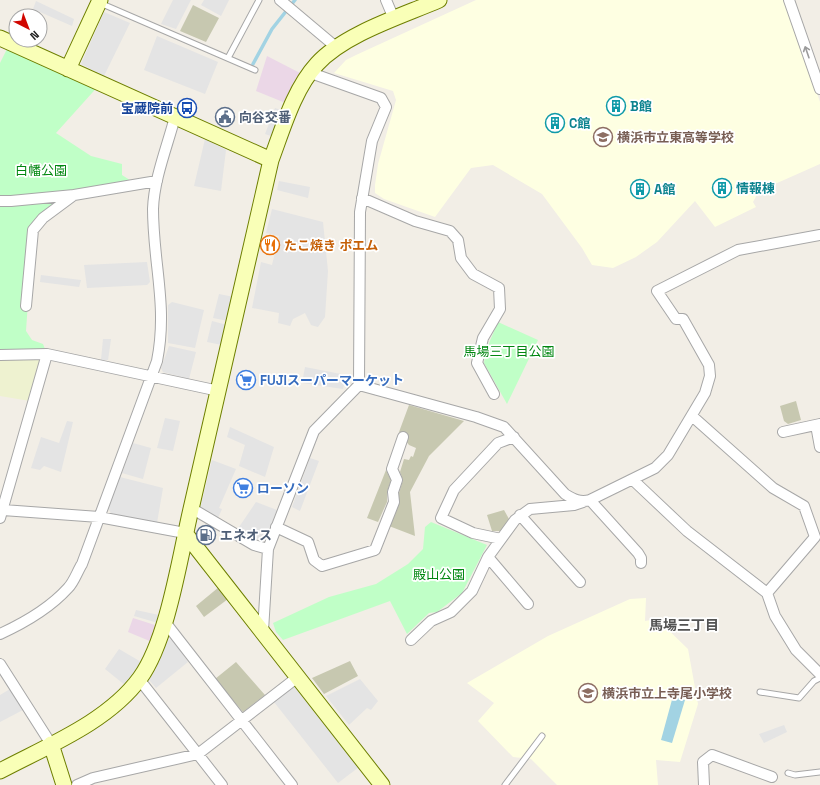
<svg xmlns="http://www.w3.org/2000/svg" width="820" height="785" viewBox="0 0 820 785" font-family="'Space Grotesk','Noto Sans JP',sans-serif">
  <rect width="100%" height="100%" fill="#f2eee6"/>
  <path fill="#ebd7e7" d="M 267,56 L 302,74 L 288,104 L 256,91 Z
    M 133,618 L 158,626 L 152,642 L 128,632 Z"/>
  <path fill="#feffe2" d="M 476,0 L 787,0 L 820,102 L 820,164 L 759,191 L 753,202 L 756,207 L 715,227 L 695,201 L 657,242 L 636,257 L 613,268 L 592,265 L 582,248 L 542,194 L 493,165 L 471,168 L 435,217 L 384,199 L 375,193 L 375,185 L 378,164 L 396,100 L 393,91 L 334,73 L 346,60 L 356,55 Z
    M 646,598 L 645,621 L 657,619 L 688,649 L 698,704 L 680,762 L 656,760 L 658,785 L 557,785 L 531,759 L 513,757 L 478,721 L 494,703 L 467,683 L 548,636 L 630,599 Z"/>
  <path fill="#c7c8b0" d="M 193,5 L 219,18 L 206,42 L 180,31 Z
    M 796,401 L 801,420 L 788,424 L 784,421 L 780,406 Z
    M 409,405 L 464,421 L 429,456 L 410,492 L 415,536 L 389,526 L 403,480 L 400,472 L 404,459 L 409,460 L 411,456 L 413,457 L 416,448 L 409,445 L 405,440 L 407,434 L 399,432 Z
    M 386,470 L 391,480 L 387,492 L 387,502 L 378,522 L 367,518 Z
    M 504,510 L 509,519 L 501,531 L 492,531 L 487,515 Z
    M 219,587 L 228,599 L 204,617 L 196,606 Z
    M 350,661 L 358,676 L 324,694 L 312,678 Z
    M 236,662 L 265,695 L 243,712 L 215,679 Z"/>
  <path fill="#eef2d0" d="M 38,357 L 42,362 L 30,401 L 0,396 L 0,358 Z"/>
  <path fill="#c0ffc7" d="M 10,43 L 101,83 L 56,133 L 91,156 L 122,164 L 122,175 L 136,184 L 74,195 L 33,230 L 26,331 L 32,340 L 43,344 L 47,354 L 0,355 L 0,63 Z
    M 498,322 L 538,340 L 507,404 L 484,363 L 486,350 Z
    M 431,522 L 487,545 L 462,593 L 437,612 L 429,613 L 407,634 L 390,601 L 283,640 L 276,632 L 273,623 L 329,597 L 376,584 L 408,564 L 423,549 L 425,527 Z"/>
  <path fill="#e4e4e4" d="M 173,0 L 191,0 L 176,29 L 161,24 Z
    M 204,0 L 229,0 L 221,16 L 201,5 Z
    M 36,1 L 74,19 L 72,26 L 33,9 Z
    M 104,12 L 130,23 L 104,76 L 81,64 Z
    M 157,36 L 218,62 L 205,94 L 144,70 Z
    M 275,108 L 284,111 L 274,137 L 265,134 Z
    M 205,139 L 226,150 L 221,191 L 194,186 Z
    M 279,181 L 310,187 L 308,198 L 277,190 Z
    M 272,209 L 323,222 L 328,271 L 325,317 L 318,327 L 311,325 L 305,313 L 293,319 L 290,326 L 278,323 L 279,313 L 252,308 L 261,262 L 272,265 L 279,236 L 266,233 Z
    M 147,262 L 150,282 L 147,285 L 87,288 L 84,265 Z
    M 41,275 L 81,280 L 79,287 L 40,282 Z
    M 219,294 L 234,297 L 228,321 L 213,318 Z
    M 172,302 L 204,310 L 195,348 L 168,343 L 168,305 Z
    M 212,321 L 227,325 L 222,345 L 207,342 Z
    M 103,339 L 111,339 L 108,360 L 101,360 Z
    M 169,346 L 196,352 L 189,379 L 163,372 L 161,368 Z
    M 305,367 L 346,375 L 343,389 L 302,383 Z
    M 165,418 L 180,421 L 173,451 L 157,448 Z
    M 67,421 L 73,422 L 61,472 L 44,466 L 40,470 L 31,468 L 41,437 L 59,443 Z
    M 230,427 L 274,447 L 265,477 L 239,466 L 245,445 L 227,437 Z
    M 133,443 L 151,448 L 143,479 L 122,473 Z
    M 310,458 L 319,461 L 300,511 L 292,507 Z
    M 212,460 L 236,469 L 219,508 L 222,509 L 218,518 L 204,513 L 200,509 Z
    M 120,477 L 163,488 L 157,523 L 112,515 L 108,508 Z
    M 256,502 L 277,510 L 265,539 L 260,540 L 237,530 Z
    M 136,610 L 159,615 L 158,623 L 134,616 Z
    M 173,639 L 188,662 L 156,688 L 149,680 L 156,669 L 167,640 Z
    M 119,649 L 143,663 L 126,686 L 105,669 Z
    M 360,679 L 378,701 L 371,710 L 367,708 L 349,725 L 326,696 Z
    M 297,685 L 359,767 L 338,783 L 274,702 L 293,686 Z
    M 10,689 L 23,710 L 0,722 L 0,695 Z
    M 784,725 L 787,732 L 764,743 L 759,734 Z"/>
  <path fill="#a2d3e3" d="M 673,696 L 685,700 L 672,743 L 661,740 Z"/>
  <g fill="none" stroke-linecap="round" stroke-linejoin="round">
    <path stroke="#a2d3e3" stroke-width="3.5" d="M 253,64 L 272,29 L 295,0"/>
    <defs>
      <path id="lane" d="M 100,3 L 255,70
        M 228,58 L 259,0
        M 760,692 L 799,698 L 814,681 L 820,678
        M 788,773 L 795,775 L 820,772
        M 505,785 L 542,736"/>
      <path id="street" d="M 280,0 L 336,47
        M 386,0 L 394,19
        M 789,0 L 820,89
        M 362,198 L 415,221 L 450,231 L 458,240 L 461,258 L 473,274 L 499,288 L 500,309 L 483,338 L 477,363 L 494,394
        M 0,201 L 11,201 L 74,195
        M 26,306 L 33,230 L 43,218 L 74,195 L 157,181
        M 0,355 L 47,354 L 219,391
        M 359,385 L 476,417 L 504,427 L 565,494 C 573,499 580,503 590,500 L 655,468 L 668,455 L 705,393 L 710,376 L 709,365 L 683,319 L 676,319 L 657,291 L 738,250 L 820,235
        M 692,416 L 773,488 L 804,506 L 815,537 L 767,593
        M 816,425 L 820,447
        M 783,432 L 820,424
        M 633,480 L 687,531 L 767,593 L 775,616 L 796,650 L 820,674
        M 590,500 L 638,553 L 641,558 L 641,563
        M 191,508 L 254,545 L 268,549 L 314,431 L 359,385 L 360,212 L 372,141 L 386,107 L 381,98 L 311,73
        M 3,510 L 99,517 L 185,533
        M 520,515 L 580,582
        M 0,518 L 47,354
        M 276,527 L 308,542 L 314,560 L 322,566 L 375,550 L 394,502 L 393,492 L 397,480 L 392,469 L 403,437
        M 501,539 L 473,533 L 441,518 L 454,490 L 498,443 L 514,437
        M 528,604 L 488,557 L 515,520 L 530,509 L 574,505 L 583,502
        M 165,622 L 292,785
        M 263,631 L 268,549
        M 0,634 C 24,623 50,608 68,588 C 74,582 77,572 82,564 L 157,361 C 168,306 153,263 153,209 C 154,179 167,147 175,117
        M 411,640 L 431,621 L 451,612 L 472,591 L 488,557
        M 0,664 L 51,744
        M 139,679 L 222,785
        M 77,785 L 93,778 L 198,754 L 299,676
        M 704,785 L 703,762 L 712,755 L 772,777"/>
      <path id="secondary" d="M 0,38 L 271,160
        M 68,69 L 100,0
        M 185,533 L 382,785
        M 51,744 L 64,785
        M 0,771 C 47,746 108,722 140,678 C 168,639 180,556 191,509 C 218,392 245,276 271,160 C 283,128 294,89 317,64 C 344,34 402,16 439,0"/>
    </defs>
    <use href="#lane" stroke="#a7a7a7" stroke-width="7"/>
    <use href="#street" stroke="#a7a7a7" stroke-width="12"/>
    <use href="#secondary" stroke="#6e7f00" stroke-width="17"/>
    <use href="#lane" stroke="#fff" stroke-width="5"/>
    <use href="#street" stroke="#fff" stroke-width="10"/>
    <use href="#secondary" stroke="#f9ffb7" stroke-width="15"/>
  </g>
  <defs><path id="oneway-shaft" d="M-6 0H5M1.5-3L5.5 0L1.5 3" fill="none" stroke-width="1.6" stroke-linecap="round" stroke-linejoin="round"/></defs>
  <use stroke="#9b9b9b" href="#oneway-shaft" transform="translate(807 52) rotate(-109)"/>
  <defs>
    <symbol id="building-ring" viewBox="-11 -11 22 22"><circle r="9.5" fill="#fff" stroke="#0f9aa8" stroke-width="1.5"/><path d="M-4-6H4V6H1V3H-1V6H-4ZM-2.5-4.3h1.7v1.8h-1.7ZM.8-4.3h1.7v1.8H.8ZM-2.5-1h1.7V.8h-1.7ZM.8-1h1.7V.8H.8Z" fill="#0f9aa8"/></symbol>
    <symbol id="bus-ring" viewBox="-11 -11 22 22"><circle r="9.5" fill="#fff" stroke="#1a4fb4" stroke-width="1.5"/><path d="M-5-6H5V4H4V6H2V4H-2V6H-4V4H-5ZM-3.5-4V0h7V-4ZM-3.5 1.2v1.5H-2V1.2ZM2 1.2v1.5H3.5V1.2Z" fill="#1a4fb4"/></symbol>
    <symbol id="civic-ring" viewBox="-11 -11 22 22"><circle r="9.5" fill="#fff" stroke="#5c6f8a" stroke-width="1.5"/><path d="M-.6-6.5H3V-4.5H.6V-3L4-1V1h2V6H-6V1h2V-1L-.6-3ZM-1.2 2.5V6h2.4V2.5Z" fill="#5c6f8a"/></symbol>
    <symbol id="school-ring" viewBox="-11 -11 22 22"><circle r="9.5" fill="#fff" stroke="#8d6e63" stroke-width="1.5"/><path d="M0-5L7-2L0 1L-7-2ZM-4 1L0 2.5L4 1V4Q0 6-4 4Z" fill="#8d6e63"/></symbol>
    <symbol id="restaurant-ring" viewBox="-11 -11 22 22"><circle r="9.5" fill="#fff" stroke="#e8710a" stroke-width="1.5"/><path d="M-5-6h1v4h1v-4h1v4h1v-4h1v5L-1.5 .5V6h-2V.5L-5-1ZM5-6V6H3V1.5H1.5Q1.5-4 5-6Z" fill="#e8710a"/></symbol>
    <symbol id="supermarket-ring" viewBox="-11 -11 22 22"><circle r="9.5" fill="#fff" stroke="#3f7fe0" stroke-width="1.5"/><path d="M-6-5.5h2.5l.6 2H6L4.5 2H-2.5L-4.4-4H-6ZM-1.5 3.2a1.3 1.3 0 1 0 .1 0ZM3 3.2a1.3 1.3 0 1 0 .1 0Z" fill="#3f7fe0"/></symbol>
    <symbol id="fuel-ring" viewBox="-11 -11 22 22"><circle r="9.5" fill="#fff" stroke="#5c6f8a" stroke-width="1.5"/><path d="M-5.5-6h7V0h2V4h1.3V-2.5L3-4.5l.8-.8L6-3V5H2.5V1h-1V6h-7ZM-4.2-4.7v3.2H.2V-4.7Z" fill="#5c6f8a"/></symbol>
  </defs>
  <g fill-rule="evenodd">
    <use href="#building-ring" x="605" y="95" width="22" height="22"/>
    <use href="#bus-ring" x="176" y="97" width="22" height="22"/>
    <use href="#civic-ring" x="214" y="106" width="22" height="22"/>
    <use href="#building-ring" x="544" y="112" width="22" height="22"/>
    <use href="#school-ring" x="592" y="126" width="22" height="22"/>
    <use href="#building-ring" x="711" y="177" width="22" height="22"/>
    <use href="#building-ring" x="629" y="178" width="22" height="22"/>
    <use href="#restaurant-ring" x="259" y="234" width="22" height="22"/>
    <use href="#supermarket-ring" x="235" y="369" width="22" height="22"/>
    <use href="#supermarket-ring" x="232" y="477" width="22" height="22"/>
    <use href="#fuel-ring" x="195" y="524" width="22" height="22"/>
    <use href="#school-ring" x="577" y="682" width="22" height="22"/>
  </g>
  <g text-anchor="middle" dominant-baseline="central" stroke-width="3.5" stroke-linejoin="round" paint-order="stroke">
    <g font-size="13" font-weight="bold" fill="#0d838f" stroke="#fff" text-anchor="start">
      <text x="630" y="106">B館</text>
      <text x="569" y="123">C館</text>
      <text x="736" y="188">情報棟</text>
      <text x="654" y="189">A館</text>
    </g>
    <g font-size="13" font-weight="bold" fill="#164399" stroke="#fff" text-anchor="end">
      <text x="173" y="108">宝蔵院前</text>
    </g>
    <g font-size="13" font-weight="bold" fill="#4e5e75" stroke="#fff" text-anchor="start">
      <text x="239" y="117">向谷交番</text>
      <text x="220" y="535">エネオス</text>
    </g>
    <g font-size="13" font-weight="bold" fill="#785e54" stroke="#fff" text-anchor="start">
      <text x="617" y="137">横浜市立東高等学校</text>
      <text x="602" y="693">横浜市立上寺尾小学校</text>
    </g>
    <g font-size="13" fill="#018710" stroke="#fff">
      <text x="41" y="170">白幡公園</text>
      <text x="509" y="351">馬場三丁目公園</text>
      <text x="439" y="574">殿山公園</text>
    </g>
    <g font-size="13" font-weight="bold" fill="#c56008" stroke="#fff" text-anchor="start">
      <text x="284" y="245">たこ焼き ポエム</text>
    </g>
    <g font-size="13" font-weight="bold" fill="#366cbe" stroke="#fff" text-anchor="start">
      <text x="260" y="380">FUJIスーパーマーケット</text>
      <text x="257" y="488">ローソン</text>
    </g>
    <g font-size="14" font-weight="bold" fill="#535353" stroke="#fff">
      <text x="684" y="625">馬場三丁目</text>
    </g>
  </g>
  <g transform="translate(28 28) rotate(138)"><circle r="19" fill="#ffffff" stroke="#a6a6a6"/>
  <path d="M0-3L7 15L0 10L-7 15Z" fill="#d10600"/>
  <text y="-6" font-size="11" font-weight="bold" text-anchor="middle" fill="#202020">N</text>
  </g>
</svg>
